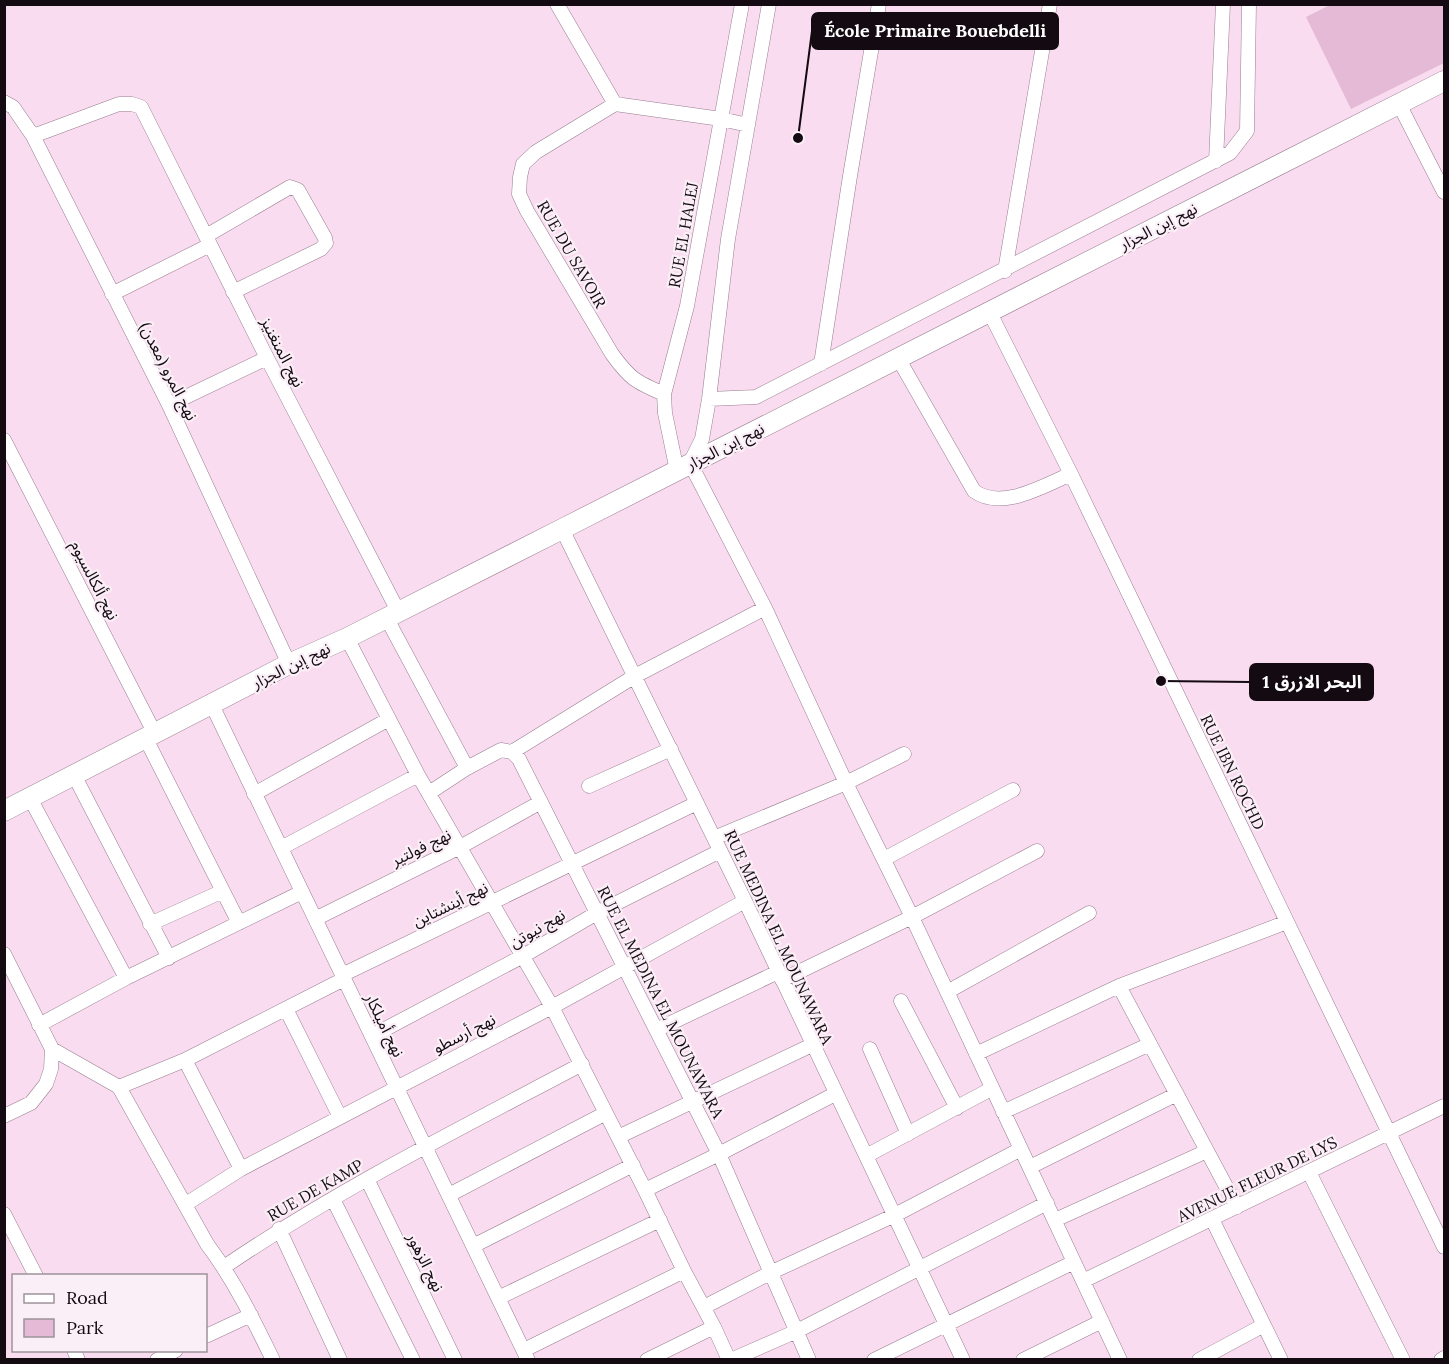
<svg xmlns="http://www.w3.org/2000/svg" width="1449" height="1364" viewBox="0 0 1449 1364" font-family="Lora,'Noto Sans Arabic',serif">
  <rect width="100%" height="100%" fill="#fadcf0"/>
  <path fill="#e4bad7" d="M 1330,5 L 1444,5 L 1444,63 L 1351,109 L 1306,17 Z"/>
  <g fill="none" stroke-linecap="round" stroke-linejoin="round">
    <defs>
      <path id="street" d="M 557,4 L 615,104
        M 769,4 L 728,239 L 709,399 L 702,439 L 690,463 L 765,608 L 846,783 L 912,917 L 1120,1360
        M 4,102 L 13,107 L 33,136 L 169,405 L 289,664
        M 1399,104 L 1444,192
        M 33,136 L 119,104 L 132,104 L 141,107 L 267,358 L 398,611
        M 1216,161 L 1223,4
        M 206,236 L 290,187 L 298,190 L 325,238 L 326,243 L 321,249 L 233,292
        M 1005,271 L 1050,4
        M 112,294 L 210,245
        M 989,311 L 1071,474 L 1444,1247
        M 898,358 L 974,491 C 1002,511 1043,486 1071,474
        M 821,364 L 850,176 L 879,4
        M 664,394 C 636,382 630,379 612,354 L 527,211 L 519,194 L 520,177 L 523,164 L 536,152 L 615,104 L 721,119 L 748,125
        M 709,399 L 756,397 L 1230,153 L 1247,131 L 1249,4
        M 169,405 L 267,358
        M 4,440 L 155,734
        M 677,471 L 665,413 L 664,394 L 687,306 L 742,4
        M 562,529 L 745,901 L 963,1360
        M 386,617 L 467,768
        M 347,638 L 418,775 L 552,1007 L 645,1190 L 684,1271 L 714,1327 L 729,1360
        M 212,705 L 528,1360
        M 146,739 L 239,923
        M 512,752 L 635,676 L 765,608
        M 74,775 L 169,958
        M 589,786 L 671,749
        M 429,793 L 467,768 L 501,750 L 512,752 L 519,759 L 719,1154 L 809,1360
        M 254,794 L 389,719
        M 30,798 L 126,978 L 302,892
        M 714,838 L 846,783 L 904,754
        M 281,848 L 418,775
        M 884,859 L 1013,790
        M 315,919 L 460,847 L 541,802
        M 150,924 L 223,891
        M 4,954 L 52,1049 L 51,1069 L 46,1084 L 31,1103 L 4,1116
        M 342,975 L 697,803
        M 782,980 L 912,917 L 1037,851
        M 1119,986 L 1237,1207
        M 947,992 L 1089,913
        M 901,1001 L 957,1108
        M 286,1009 L 340,1117
        M 39,1025 L 126,978
        M 656,1030 L 778,972
        M 372,1036 L 523,956 L 597,913 L 720,851
        M 52,1049 L 119,1087 L 207,1244 C 234,1280 253,1319 273,1360
        M 870,1049 L 908,1134
        M 976,1054 L 1119,986 L 1287,922
        M 185,1060 L 241,1169 L 552,1007 L 745,901
        M 119,1087 L 185,1060 L 344,979
        M 1003,1112 L 1150,1044
        M 618,1137 L 812,1045
        M 866,1156 L 991,1089
        M 1030,1167 L 1177,1094
        M 1309,1172 L 1403,1360
        M 367,1179 L 455,1360
        M 645,1190 L 719,1154 L 835,1094
        M 449,1195 L 606,1113
        M 333,1199 L 413,1360
        M 186,1204 L 241,1169
        M 4,1214 L 36,1276
        M 1212,1219 L 1281,1360
        M 1055,1220 L 1207,1151
        M 279,1229 L 340,1360
        M 473,1246 L 633,1165
        M 224,1267 C 337,1190 461,1128 582,1064
        M 1083,1281 L 1444,1106
        M 498,1298 L 660,1220
        M 704,1307 L 772,1272 L 895,1215 L 1021,1149
        M 206,1336 L 251,1315
        M 74,1350 L 78,1360
        M 524,1350 L 684,1271
        M 157,1360 L 176,1350
        M 647,1360 L 714,1327
        M 731,1360 L 797,1331 L 1047,1203
        M 874,1360 L 1074,1262
        M 1023,1360 L 1102,1321
        M 1199,1360 L 1264,1325
        M 1441,1360 L 1444,1358"/>
      <path id="secondary" d="M 4,811 L 289,664 L 347,638 L 562,529 L 1444,81"/>
    </defs>
    <use href="#street" stroke="#987d90" stroke-width="15"/>
    <use href="#secondary" stroke="#987d90" stroke-width="21"/>
    <use href="#street" stroke="#fff" stroke-width="14"/>
    <use href="#secondary" stroke="#fff" stroke-width="20"/>
  </g>
  <g text-anchor="middle" dominant-baseline="central" stroke-width="4.5" stroke-linejoin="round" paint-order="stroke">
    <g font-size="16" fill="#140a11" stroke="#fbeff7">
      <text transform="translate(1158 226) rotate(-27)">نهج إبن الجزار</text>
      <text transform="translate(683 235) rotate(-80)">RUE EL HALEJ</text>
      <text transform="translate(572 254) rotate(60)">RUE DU SAVOIR</text>
      <text transform="translate(283 352) rotate(63)">نهج المنغنيز</text>
      <text transform="translate(169 371) rotate(63)">نهج المرو (معدن)</text>
      <text transform="translate(725 446) rotate(-27)">نهج إبن الجزار</text>
      <text transform="translate(95 580) rotate(63)">نهج ألكالسيوم</text>
      <text transform="translate(291 665) rotate(-26)">نهج إبن الجزار</text>
      <text transform="translate(1233 772) rotate(64)">RUE IBN ROCHD</text>
      <text transform="translate(421 847) rotate(-26)">نهج فولتير</text>
      <text transform="translate(450 904) rotate(-26)">نهج أينشتاين</text>
      <text transform="translate(537 928) rotate(-30)">نهج نيوتن</text>
      <text transform="translate(779 937) rotate(65)">RUE MEDINA EL MOUNAWARA</text>
      <text transform="translate(661 1002) rotate(63)">RUE EL MEDINA EL MOUNAWARA</text>
      <text transform="translate(385 1025) rotate(64)">نهج أميلكار</text>
      <text transform="translate(464 1033) rotate(-27)">نهج أرسطو</text>
      <text transform="translate(1257 1179) rotate(-26)">AVENUE FLEUR DE LYS</text>
      <text transform="translate(315 1190) rotate(-30)">RUE DE KAMP</text>
      <text transform="translate(426 1262) rotate(64)">نهج الزهور</text>
    </g>
  </g>
  <path fill="none" stroke="#140a11" stroke-width="2" d="M798 138L812 31M1161 681L1250 682"/>
  <g fill="#140a11" stroke="#fbeff7" stroke-width="2">
    <circle cx="798" cy="138" r="6"/>
    <circle cx="1161" cy="681" r="6"/>
  </g>
  <g fill="#140a11" stroke="#140a11" stroke-width="2">
    <rect x="812" y="13" width="246" height="36" rx="6"/>
    <rect x="1250" y="664" width="123" height="36" rx="6"/>
  </g>
  <g font-size="18" text-anchor="middle" font-weight="bold" fill="#fff">
    <text x="935" y="37">École Primaire Bouebdelli</text>
    <text x="1312" y="688">1 البحر الازرق</text>
  </g>
  <rect width="1449" height="1364" fill="none" stroke="#140a11" stroke-width="12"/>
  <rect x="12" y="1274" width="195" height="78" fill="#fbeff7" stroke="#9f939b" stroke-width="1.5"/>
  <rect x="24" y="1294" width="30" height="9" fill="#ffffff" stroke="#9f939b" stroke-width="1.5"/>
  <text x="66" y="1304" font-size="18" fill="#140a11">Road</text>
  <rect x="24" y="1319" width="30" height="18" fill="#e4bad7" stroke="#9f939b" stroke-width="1.5"/>
  <text x="66" y="1334" font-size="18" fill="#140a11">Park</text>
</svg>
